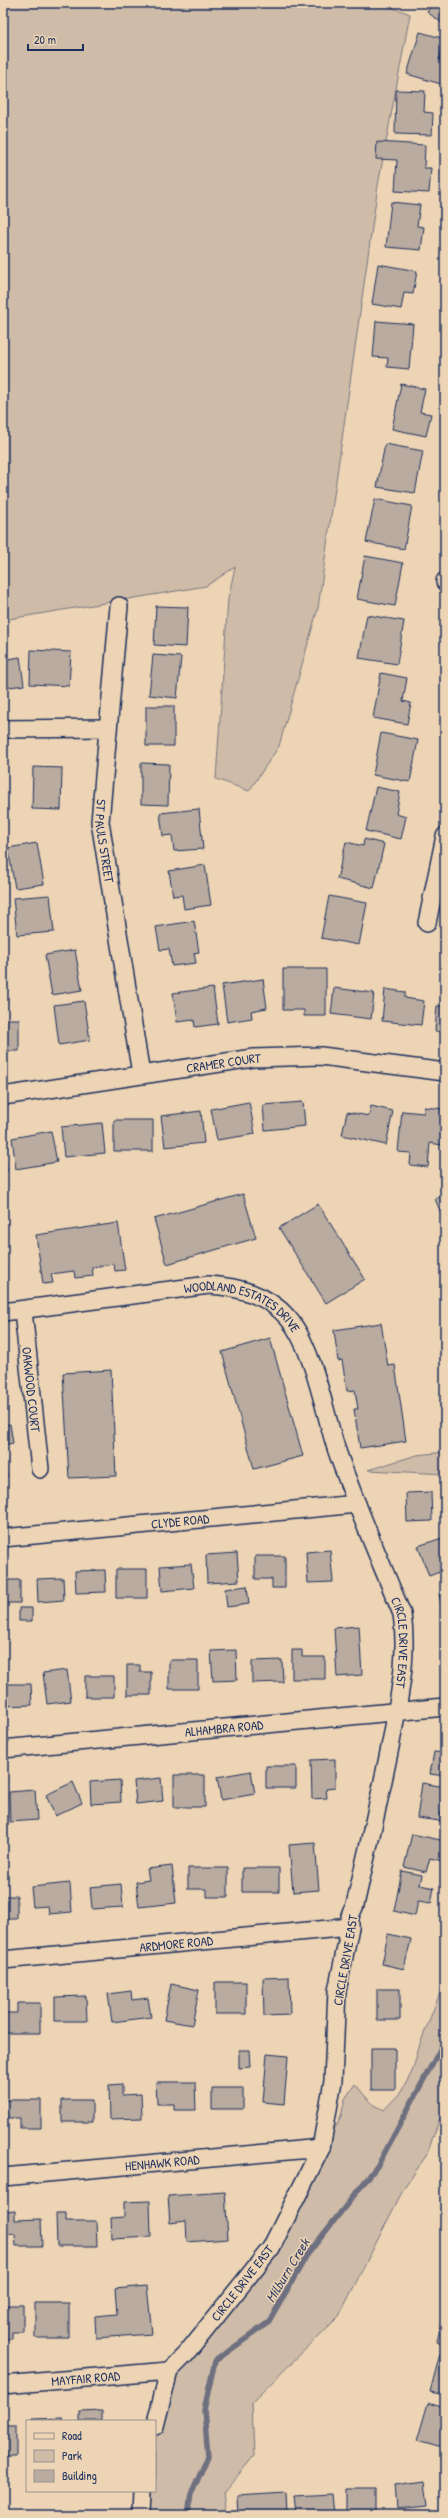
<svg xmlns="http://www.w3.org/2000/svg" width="448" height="2518" viewBox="0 0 448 2518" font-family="'Patrick Hand',sans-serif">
  <rect width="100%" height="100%" fill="#edd4b4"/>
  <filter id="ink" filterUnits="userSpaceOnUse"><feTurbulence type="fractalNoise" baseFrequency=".025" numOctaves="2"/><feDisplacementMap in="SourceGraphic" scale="8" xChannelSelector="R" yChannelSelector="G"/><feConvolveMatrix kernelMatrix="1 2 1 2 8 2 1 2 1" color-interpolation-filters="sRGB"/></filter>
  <g filter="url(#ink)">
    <path fill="#cfbca8" stroke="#757683" d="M 3,3 L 380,3 L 410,14 L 378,185 L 318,608 L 279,746 L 249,791 L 216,779 L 228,599 L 235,567 L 206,586 L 3,620 Z
      M 445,1452 L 445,1474 L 368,1470 L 417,1455 Z
      M 445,1980 L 445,2104 L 426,2156 L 403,2190 L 339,2316 L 252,2402 L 254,2456 L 224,2492 L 227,2515 L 144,2515 L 145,2491 L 155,2491 L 155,2434 L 171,2373 L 269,2256 L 341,2116 L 345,2099 L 355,2084 L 371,2103 L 384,2110 L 401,2092 L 412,2072 L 420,2044 Z"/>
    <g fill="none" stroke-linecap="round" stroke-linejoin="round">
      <path stroke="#6e7080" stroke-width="5.5" d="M 188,2515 L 191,2495 L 208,2456 L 204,2410 L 215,2361 L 269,2322 L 307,2255 L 378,2165 L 445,2040"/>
    </g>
    <path fill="#b9ab9f" stroke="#1b2f5e" d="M 433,3 L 445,3 L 445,25 L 427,12 Z
      M 420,32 L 445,39 L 439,60 L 445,62 L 441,84 L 407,74 Z
      M 396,90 L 425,91 L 424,112 L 433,113 L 432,135 L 395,134 Z
      M 377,142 L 425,145 L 424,168 L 431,168 L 429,193 L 395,191 L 397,160 L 376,159 Z
      M 391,202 L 420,205 L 417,226 L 424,227 L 421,250 L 386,247 Z
      M 378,264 L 417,271 L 413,294 L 404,293 L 401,309 L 372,304 Z
      M 376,321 L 413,324 L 409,369 L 387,367 L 388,358 L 373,357 Z
      M 401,384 L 425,389 L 420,412 L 431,414 L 426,436 L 392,429 Z
      M 385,444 L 423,451 L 415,493 L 377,487 Z
      M 375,499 L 412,506 L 404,549 L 366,542 Z
      M 365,556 L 403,563 L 395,606 L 357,599 Z
      M 156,606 L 188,607 L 186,647 L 154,645 Z
      M 367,615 L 404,621 L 397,664 L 359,658 Z
      M 31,650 L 71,652 L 69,686 L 30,684 Z
      M 153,655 L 181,657 L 177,698 L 149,695 Z
      M 20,657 L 24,685 L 3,688 L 3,660 Z
      M 381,673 L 407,678 L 403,701 L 411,703 L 407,724 L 373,718 Z
      M 146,706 L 174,706 L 174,746 L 146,746 Z
      M 381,733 L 418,740 L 410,782 L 373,775 Z
      M 141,763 L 169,764 L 168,805 L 141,804 Z
      M 33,767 L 62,768 L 61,810 L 32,809 Z
      M 3,782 L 6,806 L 3,806 Z
      M 376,787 L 400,792 L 396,814 L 406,817 L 401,839 L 366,831 Z
      M 199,809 L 203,849 L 174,851 L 172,835 L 163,836 L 160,813 Z
      M 364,839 L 384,844 L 374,888 L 337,879 L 346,842 L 363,846 Z
      M 37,843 L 44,884 L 15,888 L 8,848 Z
      M 205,865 L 211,905 L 184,909 L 182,895 L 173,896 L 169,871 Z
      M 50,895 L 54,932 L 17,935 L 13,898 Z
      M 329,896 L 367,903 L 359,945 L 321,938 Z
      M 194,921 L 199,952 L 194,953 L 196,963 L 172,966 L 169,949 L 160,950 L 156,927 Z
      M 75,950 L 82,990 L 52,995 L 45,955 Z
      M 283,969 L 326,969 L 326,1016 L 304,1016 L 304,1010 L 283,1010 Z
      M 263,979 L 267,1008 L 251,1011 L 252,1018 L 227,1022 L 222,985 Z
      M 213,988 L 218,1024 L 195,1027 L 194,1020 L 177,1022 L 173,993 Z
      M 334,988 L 374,993 L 371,1019 L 331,1014 Z
      M 385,989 L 405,992 L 405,998 L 424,1001 L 421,1025 L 382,1021 Z
      M 84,1001 L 90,1040 L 59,1045 L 54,1005 Z
      M 437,1006 L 445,1006 L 445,1032 L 435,1031 Z
      M 3,1019 L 19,1019 L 19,1051 L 3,1051 Z
      M 249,1102 L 255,1134 L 217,1140 L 211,1109 Z
      M 303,1102 L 305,1126 L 265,1130 L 263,1105 Z
      M 371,1106 L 393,1111 L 386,1145 L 342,1135 L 347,1112 L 369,1116 Z
      M 424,1107 L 445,1109 L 442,1145 L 430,1143 L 428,1167 L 410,1165 L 411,1153 L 398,1152 L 402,1111 L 424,1113 Z
      M 201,1111 L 204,1143 L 165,1147 L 161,1116 Z
      M 114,1120 L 153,1120 L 153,1151 L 114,1151 Z
      M 102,1123 L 105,1153 L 64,1157 L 61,1127 Z
      M 51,1131 L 57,1162 L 16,1169 L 12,1138 Z
      M 3,1142 L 7,1171 L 3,1171 Z
      M 243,1194 L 256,1238 L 167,1264 L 154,1219 Z
      M 445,1194 L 445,1222 L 435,1199 Z
      M 318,1204 L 365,1279 L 326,1303 L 279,1228 Z
      M 118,1223 L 125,1270 L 115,1271 L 114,1264 L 92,1267 L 93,1276 L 75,1278 L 74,1271 L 51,1274 L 53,1283 L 43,1284 L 36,1235 Z
      M 3,1266 L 6,1266 L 6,1288 L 3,1288 Z
      M 381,1323 L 388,1366 L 395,1365 L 406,1441 L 360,1448 L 354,1409 L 358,1409 L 355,1390 L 347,1391 L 342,1360 L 338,1361 L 334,1330 Z
      M 270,1338 L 303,1456 L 254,1469 L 222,1352 Z
      M 111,1370 L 116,1476 L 69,1478 L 63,1373 Z
      M 10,1424 L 13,1443 L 3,1445 L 3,1425 Z
      M 3,1448 L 7,1477 L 3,1478 Z
      M 431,1492 L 432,1521 L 407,1522 L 406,1493 Z
      M 442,1538 L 445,1546 L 445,1570 L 429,1576 L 418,1546 Z
      M 330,1550 L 333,1582 L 308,1583 L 306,1552 Z
      M 237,1553 L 239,1581 L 207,1583 L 206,1555 Z
      M 255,1556 L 285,1556 L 285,1588 L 272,1588 L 272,1579 L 255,1579 Z
      M 191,1564 L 194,1588 L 162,1591 L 160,1566 Z
      M 116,1569 L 147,1569 L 147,1598 L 116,1598 Z
      M 105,1570 L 106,1592 L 76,1593 L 75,1571 Z
      M 63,1578 L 64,1600 L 38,1602 L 37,1579 Z
      M 3,1580 L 20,1580 L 20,1603 L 3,1603 Z
      M 247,1586 L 249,1604 L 227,1607 L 225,1589 Z
      M 445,1592 L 445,1622 L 439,1594 Z
      M 19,1608 L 32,1608 L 32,1621 L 19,1621 Z
      M 359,1626 L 362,1675 L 337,1677 L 334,1628 Z
      M 236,1650 L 237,1680 L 213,1681 L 211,1651 Z
      M 292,1650 L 302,1650 L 302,1657 L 325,1657 L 325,1679 L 292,1679 Z
      M 169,1660 L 198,1660 L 198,1689 L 169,1689 Z
      M 282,1660 L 283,1682 L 252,1683 L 252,1661 Z
      M 127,1665 L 140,1665 L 140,1672 L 151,1672 L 151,1695 L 127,1695 Z
      M 67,1670 L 71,1701 L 47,1704 L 43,1673 Z
      M 85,1676 L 114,1676 L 114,1697 L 85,1697 Z
      M 3,1684 L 31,1684 L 32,1705 L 3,1706 Z
      M 434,1752 L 445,1753 L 445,1776 L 430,1774 Z
      M 335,1759 L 335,1788 L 326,1789 L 327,1798 L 312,1799 L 311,1760 Z
      M 266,1766 L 296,1766 L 296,1788 L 266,1788 Z
      M 251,1771 L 255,1794 L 221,1800 L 217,1777 Z
      M 174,1775 L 205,1775 L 205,1807 L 174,1807 Z
      M 161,1778 L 163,1801 L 136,1804 L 134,1781 Z
      M 120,1780 L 121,1802 L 91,1804 L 90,1782 Z
      M 73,1782 L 82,1803 L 55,1816 L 46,1795 Z
      M 422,1783 L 445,1787 L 445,1812 L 441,1812 L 440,1821 L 417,1818 Z
      M 35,1790 L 37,1820 L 10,1822 L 9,1792 Z
      M 412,1834 L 445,1841 L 442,1861 L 430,1858 L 426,1872 L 404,1867 Z
      M 315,1843 L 319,1890 L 293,1892 L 289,1845 Z
      M 172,1866 L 176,1903 L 139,1907 L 136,1882 L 149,1880 L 147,1869 Z
      M 188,1868 L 228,1868 L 228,1897 L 207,1897 L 207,1889 L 188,1889 Z
      M 242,1868 L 279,1868 L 279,1892 L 242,1892 Z
      M 402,1871 L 422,1875 L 420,1885 L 434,1888 L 431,1903 L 418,1901 L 415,1916 L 394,1911 Z
      M 70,1883 L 72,1912 L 49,1914 L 48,1906 L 33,1907 L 31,1887 Z
      M 121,1884 L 123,1907 L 92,1909 L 90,1887 Z
      M 3,1896 L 17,1896 L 17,1919 L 3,1919 Z
      M 388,1934 L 411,1939 L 404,1969 L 382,1964 Z
      M 289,1977 L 290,2015 L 264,2016 L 263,1978 Z
      M 215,1982 L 246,1982 L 246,2014 L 215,2014 Z
      M 171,1984 L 199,1990 L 192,2025 L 164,2020 Z
      M 377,1989 L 400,1989 L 400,2020 L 377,2020 Z
      M 131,1991 L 132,2000 L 148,1998 L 151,2017 L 112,2022 L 108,1994 Z
      M 86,1996 L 87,2021 L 55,2021 L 55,1997 Z
      M 17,2003 L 40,2003 L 40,2033 L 3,2033 L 3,2013 L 17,2013 Z
      M 371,2048 L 395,2048 L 395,2090 L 371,2090 Z
      M 239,2050 L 249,2050 L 250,2067 L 239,2068 Z
      M 267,2054 L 288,2056 L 284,2104 L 263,2102 Z
      M 156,2082 L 195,2082 L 196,2110 L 174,2110 L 174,2104 L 157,2104 Z
      M 122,2084 L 122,2095 L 141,2094 L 142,2118 L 110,2119 L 109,2085 Z
      M 212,2088 L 243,2088 L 243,2109 L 212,2109 Z
      M 3,2100 L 41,2100 L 41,2128 L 20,2128 L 20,2118 L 3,2118 Z
      M 62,2100 L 92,2100 L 92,2122 L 62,2122 Z
      M 225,2192 L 228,2239 L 187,2242 L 186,2221 L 170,2223 L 168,2196 Z
      M 150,2201 L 151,2237 L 112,2239 L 111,2218 L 124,2217 L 124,2202 Z
      M 15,2211 L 15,2220 L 41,2219 L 42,2246 L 16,2246 L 15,2234 L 6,2235 L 5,2212 Z
      M 56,2213 L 66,2213 L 66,2221 L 96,2221 L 97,2246 L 57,2246 Z
      M 147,2286 L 152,2334 L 96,2338 L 95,2316 L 117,2314 L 115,2289 Z
      M 35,2303 L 69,2303 L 69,2338 L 35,2338 Z
      M 3,2305 L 23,2305 L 23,2332 L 12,2332 L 12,2339 L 3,2339 Z
      M 445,2305 L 445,2344 L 437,2342 Z
      M 440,2354 L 445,2356 L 445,2395 L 430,2392 Z
      M 428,2403 L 445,2408 L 445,2438 L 442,2448 L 417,2441 Z
      M 102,2411 L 102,2421 L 80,2421 L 80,2412 Z
      M 63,2418 L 63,2421 L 32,2421 L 32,2419 Z
      M 3,2426 L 16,2426 L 16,2456 L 3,2456 Z
      M 425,2481 L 428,2506 L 397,2509 L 395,2485 Z
      M 346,2489 L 375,2489 L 375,2514 L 346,2514 Z
      M 286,2492 L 287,2515 L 238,2515 L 237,2495 Z
      M 332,2494 L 334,2515 L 296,2515 L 294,2496 Z
      M 67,2511 L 101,2511 L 101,2515 L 67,2515 Z"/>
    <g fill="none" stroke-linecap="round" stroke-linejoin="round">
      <defs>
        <g id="minor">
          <path d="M 445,581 L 445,582"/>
          <path id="s1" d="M 119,606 L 100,822 L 141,1074"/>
          <path d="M 3,729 L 106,728"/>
          <path d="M 427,923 L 445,836"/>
          <path id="s2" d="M 3,1096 L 253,1058 L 321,1056 L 445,1072"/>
          <path id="s3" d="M 23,1311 L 40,1469"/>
          <path id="s4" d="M 3,1312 L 209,1285 C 238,1287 267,1294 288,1318 C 314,1348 324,1412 337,1451 C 356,1506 380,1560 402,1614 C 408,1654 400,1693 393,1732 C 382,1790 368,1847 355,1905 L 350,1916 L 350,1927 L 337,1991 L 333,2081 L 321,2148 L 271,2248 L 186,2354 L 169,2371 L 155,2426"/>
          <path id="s5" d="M 3,1538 L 357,1504"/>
          <path id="s6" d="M 3,1749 L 445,1707"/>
          <path id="s7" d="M 3,1960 L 350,1927"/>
          <path id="s8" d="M 3,2177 L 321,2148"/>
          <path id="s9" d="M 3,2385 L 169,2371"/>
          <path d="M 141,2515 L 142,2491"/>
        </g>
      </defs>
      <use href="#minor" stroke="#1b2f5e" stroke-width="20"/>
      <use href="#minor" stroke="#edd4b4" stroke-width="17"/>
    </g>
  </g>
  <g text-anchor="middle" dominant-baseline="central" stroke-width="3" stroke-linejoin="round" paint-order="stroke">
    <g font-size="13" fill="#1b2f5e" stroke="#edd4b4">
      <text stroke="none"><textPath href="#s1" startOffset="236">ST PAULS STREET</textPath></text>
      <text stroke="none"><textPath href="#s2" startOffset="223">CRAMER COURT</textPath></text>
      <text stroke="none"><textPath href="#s4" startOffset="247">WOODLAND ESTATES DRIVE</textPath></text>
      <text stroke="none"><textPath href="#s3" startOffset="79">OAKWOOD COURT</textPath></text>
      <text stroke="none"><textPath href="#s5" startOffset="178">CLYDE ROAD</textPath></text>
      <text stroke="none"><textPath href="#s4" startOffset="642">CIRCLE DRIVE EAST</textPath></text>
      <text stroke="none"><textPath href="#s6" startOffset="222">ALHAMBRA ROAD</textPath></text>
      <text stroke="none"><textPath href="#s7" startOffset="174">ARDMORE ROAD</textPath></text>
      <text transform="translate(345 1960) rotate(-80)">CIRCLE DRIVE EAST</text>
      <text stroke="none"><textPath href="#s8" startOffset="160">HENHAWK ROAD</textPath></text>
      <text transform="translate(242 2283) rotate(-52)">CIRCLE DRIVE EAST</text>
      <text stroke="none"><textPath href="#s9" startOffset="83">MAYFAIR ROAD</textPath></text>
    </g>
    <g font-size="14" font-style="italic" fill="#374569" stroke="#edd4b4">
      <text transform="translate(287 2270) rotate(-59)">Milburn Creek</text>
    </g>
  </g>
  <rect width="448" height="2518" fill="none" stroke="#edd4b4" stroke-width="16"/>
  <rect x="8" y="8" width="432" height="2502" fill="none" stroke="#1b2f5e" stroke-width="1.5" filter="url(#ink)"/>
  <rect x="26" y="2420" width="130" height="72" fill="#edd4b4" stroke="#999292"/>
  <rect x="34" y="2433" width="20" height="6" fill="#edd4b4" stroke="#999292"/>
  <text x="62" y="2440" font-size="12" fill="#1b2f5e">Road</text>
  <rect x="34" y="2450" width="20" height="12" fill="#cfbca8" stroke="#999292"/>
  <text x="62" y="2460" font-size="12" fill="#1b2f5e">Park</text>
  <rect x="34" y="2470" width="20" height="12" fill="#b9ab9f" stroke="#999292"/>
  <text x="62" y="2480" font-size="12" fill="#1b2f5e">Building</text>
  <path d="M28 44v6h55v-6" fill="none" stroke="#1b2f5e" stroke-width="2"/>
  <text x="34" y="44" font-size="12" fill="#1b2f5e" stroke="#edd4b4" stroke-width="3" paint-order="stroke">20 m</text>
</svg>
